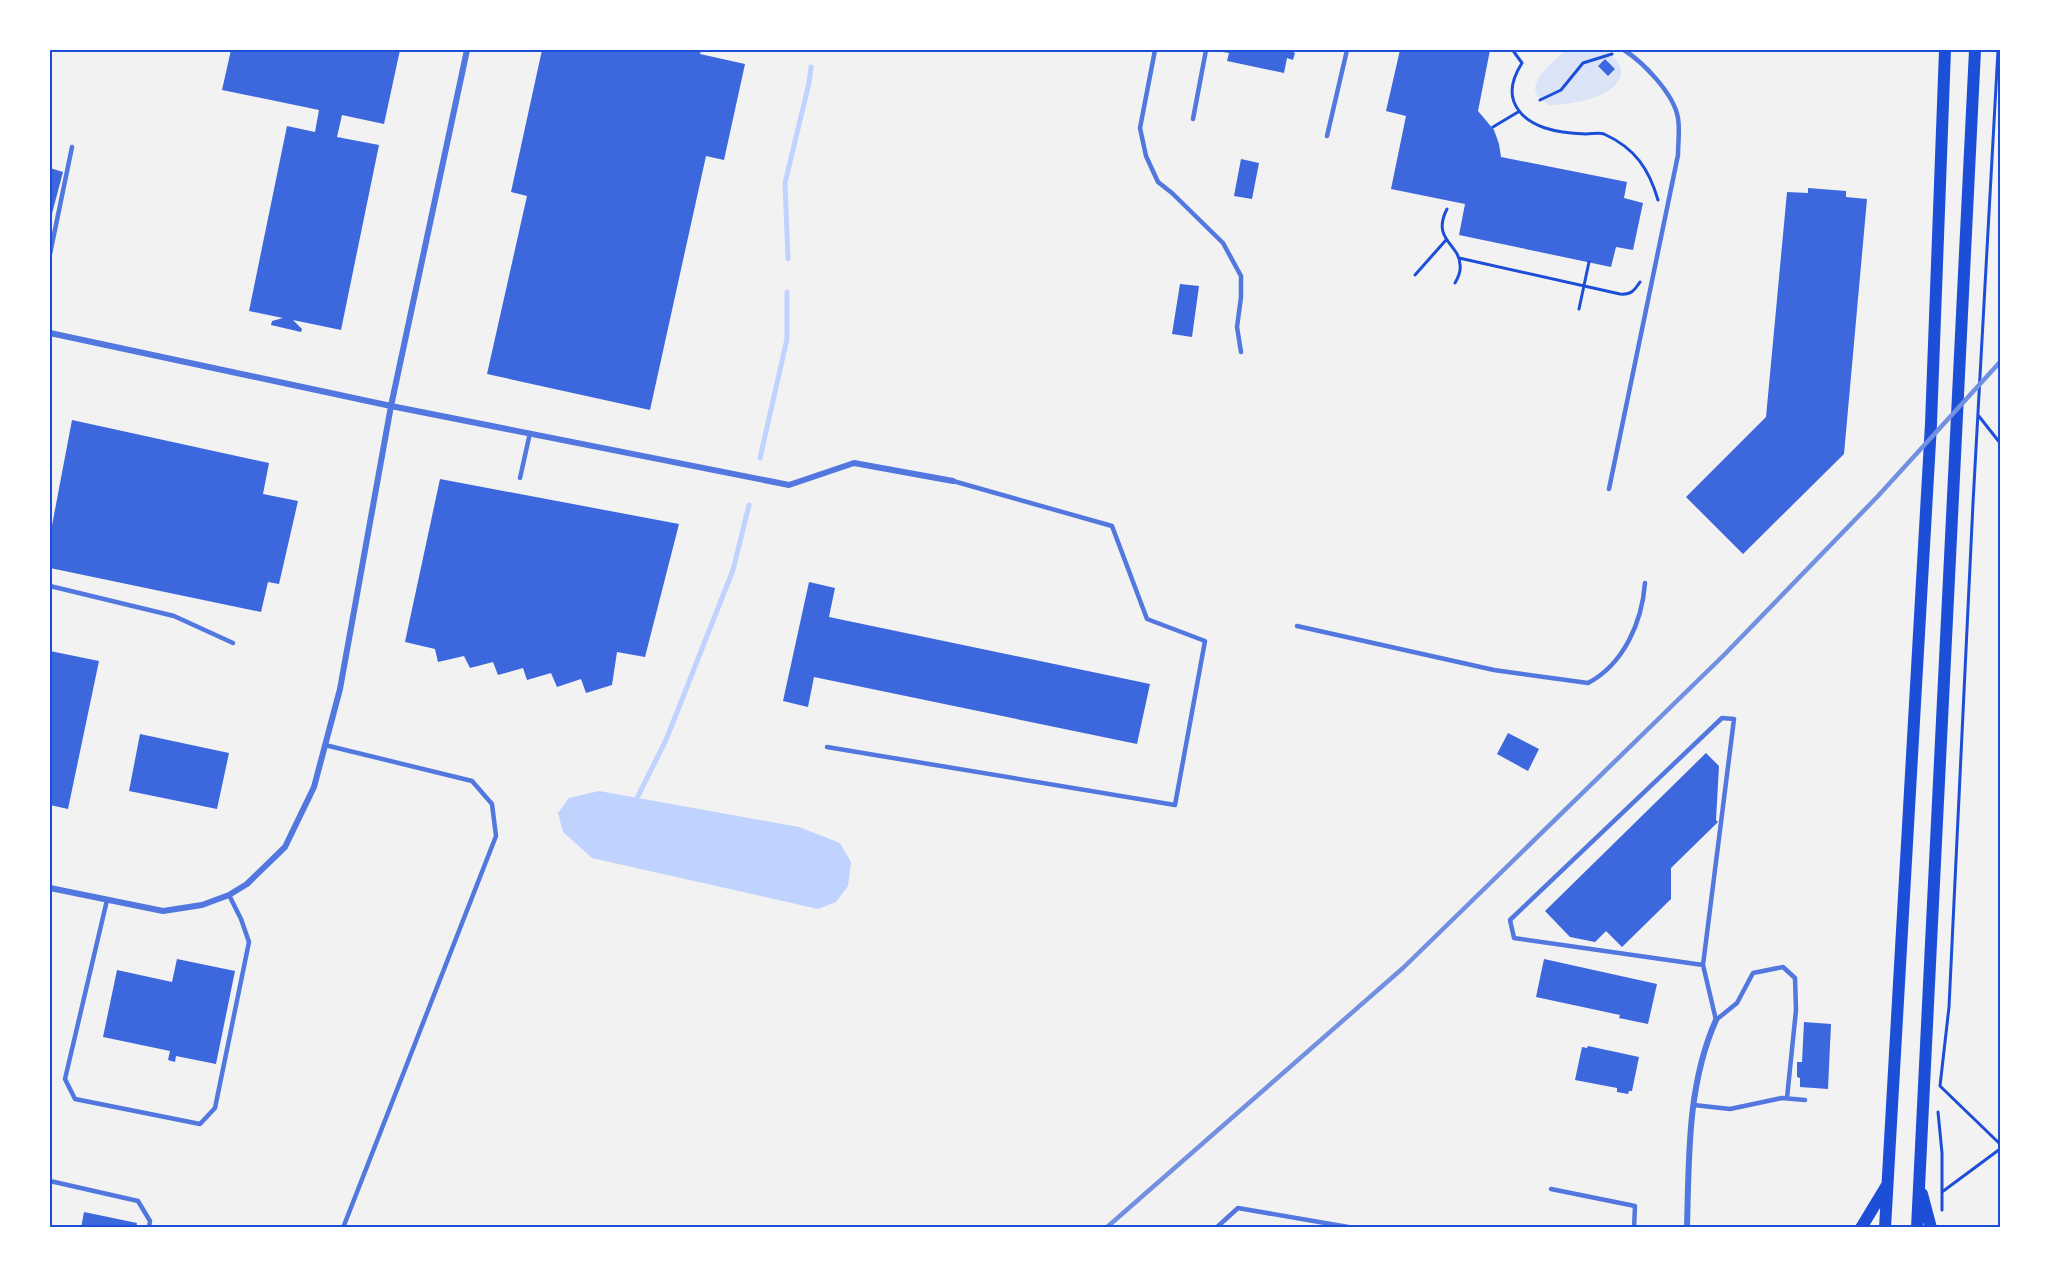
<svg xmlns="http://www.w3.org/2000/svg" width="2050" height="1277" viewBox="0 0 2050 1277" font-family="'Sofia Sans Condensed',sans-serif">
  <rect width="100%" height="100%" fill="#f2f2f2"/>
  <path fill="#dbe4f7" d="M 1566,50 L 1606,50 C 1611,55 1619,61 1621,68 C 1626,96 1568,106 1548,105 C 1545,102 1539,99 1537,95 C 1528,80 1556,59 1566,50 Z"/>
  <path fill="#bfd3fe" d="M 599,791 L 799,827 L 840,843 L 851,862 L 848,886 L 836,902 L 818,909 L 592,858 L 563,832 L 558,813 L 569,798 Z"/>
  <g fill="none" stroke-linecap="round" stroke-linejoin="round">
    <path stroke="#bfd3fe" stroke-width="5" d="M 788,259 L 785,183 L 809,83 L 811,67
      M 760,458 L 787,339 L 787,292
      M 637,798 L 666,740 L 733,570 L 749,505"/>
  </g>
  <path fill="#3d67dc" d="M 231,50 L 400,50 L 384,124 L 342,115 L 337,137 L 379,145 L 341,330 L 293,320 L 302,329 L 301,332 L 271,325 L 272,321 L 283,318 L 249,311 L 287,126 L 315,132 L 319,110 L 222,90 Z
    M 542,50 L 701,50 L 700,54 L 745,64 L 724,160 L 706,156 L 650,410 L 487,374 L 527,196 L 511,192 Z
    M 1400,50 L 1490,50 L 1478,111 L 1494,130 L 1499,144 L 1501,157 L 1627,182 L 1624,198 L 1643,203 L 1633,250 L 1616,247 L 1611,267 L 1459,235 L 1465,204 L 1391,189 L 1406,116 L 1386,111 Z
    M 1216,51 L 1293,50 L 1293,52 L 1295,53 L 1293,60 L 1287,58 L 1284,73 L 1227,61 L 1229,53 Z
    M 1605,59 L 1615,69 L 1608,76 L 1598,66 Z
    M 1241,159 L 1259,163 L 1252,199 L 1234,196 Z
    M 50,168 L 63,172 L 50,221 Z
    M 1808,188 L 1846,191 L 1846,197 L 1867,199 L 1844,454 L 1743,554 L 1686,497 L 1766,417 L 1787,192 L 1808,193 Z
    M 1180,284 L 1199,286 L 1192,337 L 1172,334 Z
    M 72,420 L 269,463 L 263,494 L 298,501 L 279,584 L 268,582 L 261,612 L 50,568 L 50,536 Z
    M 440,479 L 679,524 L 645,657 L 617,652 L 612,685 L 586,693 L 581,679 L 557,687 L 551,673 L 527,680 L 523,668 L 498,675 L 493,662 L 470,668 L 464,656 L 438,662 L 435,649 L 405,642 Z
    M 809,582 L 835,588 L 829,617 L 1150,684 L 1137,744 L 814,677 L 808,707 L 783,701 Z
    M 50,651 L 99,661 L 68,809 L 50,805 Z
    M 1508,733 L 1539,749 L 1528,771 L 1497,754 Z
    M 140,734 L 229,753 L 217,809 L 129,791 Z
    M 1706,753 L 1719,766 L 1716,820 L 1718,822 L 1671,868 L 1671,899 L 1622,947 L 1606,931 L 1595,942 L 1570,937 L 1545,911 Z
    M 177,959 L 235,971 L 216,1064 L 176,1056 L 175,1062 L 168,1060 L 170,1051 L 103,1037 L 117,970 L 172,982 Z
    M 1544,959 L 1657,984 L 1648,1024 L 1619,1018 L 1620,1015 L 1536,997 Z
    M 1804,1022 L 1831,1024 L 1828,1089 L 1800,1087 L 1800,1078 L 1797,1077 L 1797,1062 L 1802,1062 Z
    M 1588,1046 L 1639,1057 L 1632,1091 L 1629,1091 L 1628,1094 L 1617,1092 L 1617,1088 L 1575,1080 L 1582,1047 L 1587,1048 Z
    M 84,1212 L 137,1223 L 136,1228 L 81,1228 Z"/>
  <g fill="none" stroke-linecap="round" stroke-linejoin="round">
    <path stroke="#1d4ed8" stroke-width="3" d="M 1517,50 L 1514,52 L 1522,63 C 1515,74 1509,89 1514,102 C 1525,129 1560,133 1586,134 C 1592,134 1599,132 1604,134 C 1635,148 1649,169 1658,200
      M 1998,50 L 1973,503 L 1949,1007 L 1940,1086 L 2000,1144
      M 1540,100 L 1561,90 L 1583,63 L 1612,54
      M 1493,127 L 1518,112
      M 1447,209 C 1431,240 1460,244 1460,265 C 1461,271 1458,278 1455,283
      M 1459,258 L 1620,294 C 1631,295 1634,291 1640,282
      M 1415,275 L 1446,240
      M 1579,309 L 1589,262
      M 1978,415 L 2000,443
      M 1938,1112 L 1942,1153 L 1942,1210
      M 1942,1192 L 2000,1149"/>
    <path stroke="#5277de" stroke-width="4.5" d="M 1155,50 L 1140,128 L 1146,156 L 1158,182 L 1172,193 L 1223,243 L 1241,276 L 1241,297 L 1237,327 L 1241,352
      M 1193,119 L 1206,50
      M 1327,136 L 1347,50
      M 50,254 L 72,147
      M 520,478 L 530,433
      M 1609,489 L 1678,155 C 1678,143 1680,130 1678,118 C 1674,94 1644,63 1624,50
      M 50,586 L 174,616 L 233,643
      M 1297,626 L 1494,670 L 1588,683 C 1624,664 1642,622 1645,583
      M 325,745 L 472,781 L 492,804 L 496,836 L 343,1228
      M 827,747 L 1175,805 L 1205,641 L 1147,619 L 1112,526 L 953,481
      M 107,900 L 65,1079 L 75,1099 L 200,1124 L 215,1108 L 249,942 L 241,919 L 229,895
      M 1703,965 L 1734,719 L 1722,718 L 1510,920 L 1514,938 L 1703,965 L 1716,1020 L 1737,1003 L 1753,973 L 1783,967 L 1795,978 L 1796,1010 L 1787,1098
      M 1694,1105 L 1730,1109 L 1782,1098 L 1805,1100
      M 50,1181 L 138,1201 L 150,1221 L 149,1228
      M 1551,1189 L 1635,1206 L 1634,1228
      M 1216,1228 L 1238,1208 L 1354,1228"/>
    <path stroke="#5277de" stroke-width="6" d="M 50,333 L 391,406 L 789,485 L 854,463 L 953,481
      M 50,888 L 163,911 L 202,905 L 229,895 L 247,884 L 285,847 L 314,787 L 340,689 L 391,406 L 467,50
      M 1687,1228 C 1689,1158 1687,1085 1716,1020"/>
    <path stroke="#1d4ed8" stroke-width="12" d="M 1922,1194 L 1931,1228
      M 1861,1228 L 1887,1185
      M 1885,1228 L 1931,424 L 1945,50
      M 1917,1228 L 1975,50"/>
    <path stroke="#7290e2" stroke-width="4.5" d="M 1106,1228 L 1403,968 L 1724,655 L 1878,496 L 2000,362"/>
  </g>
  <rect width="2050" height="1277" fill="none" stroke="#ffffff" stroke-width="102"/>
  <rect x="51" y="51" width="1948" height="1175" fill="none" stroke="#1d4ed8" stroke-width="2"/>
</svg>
